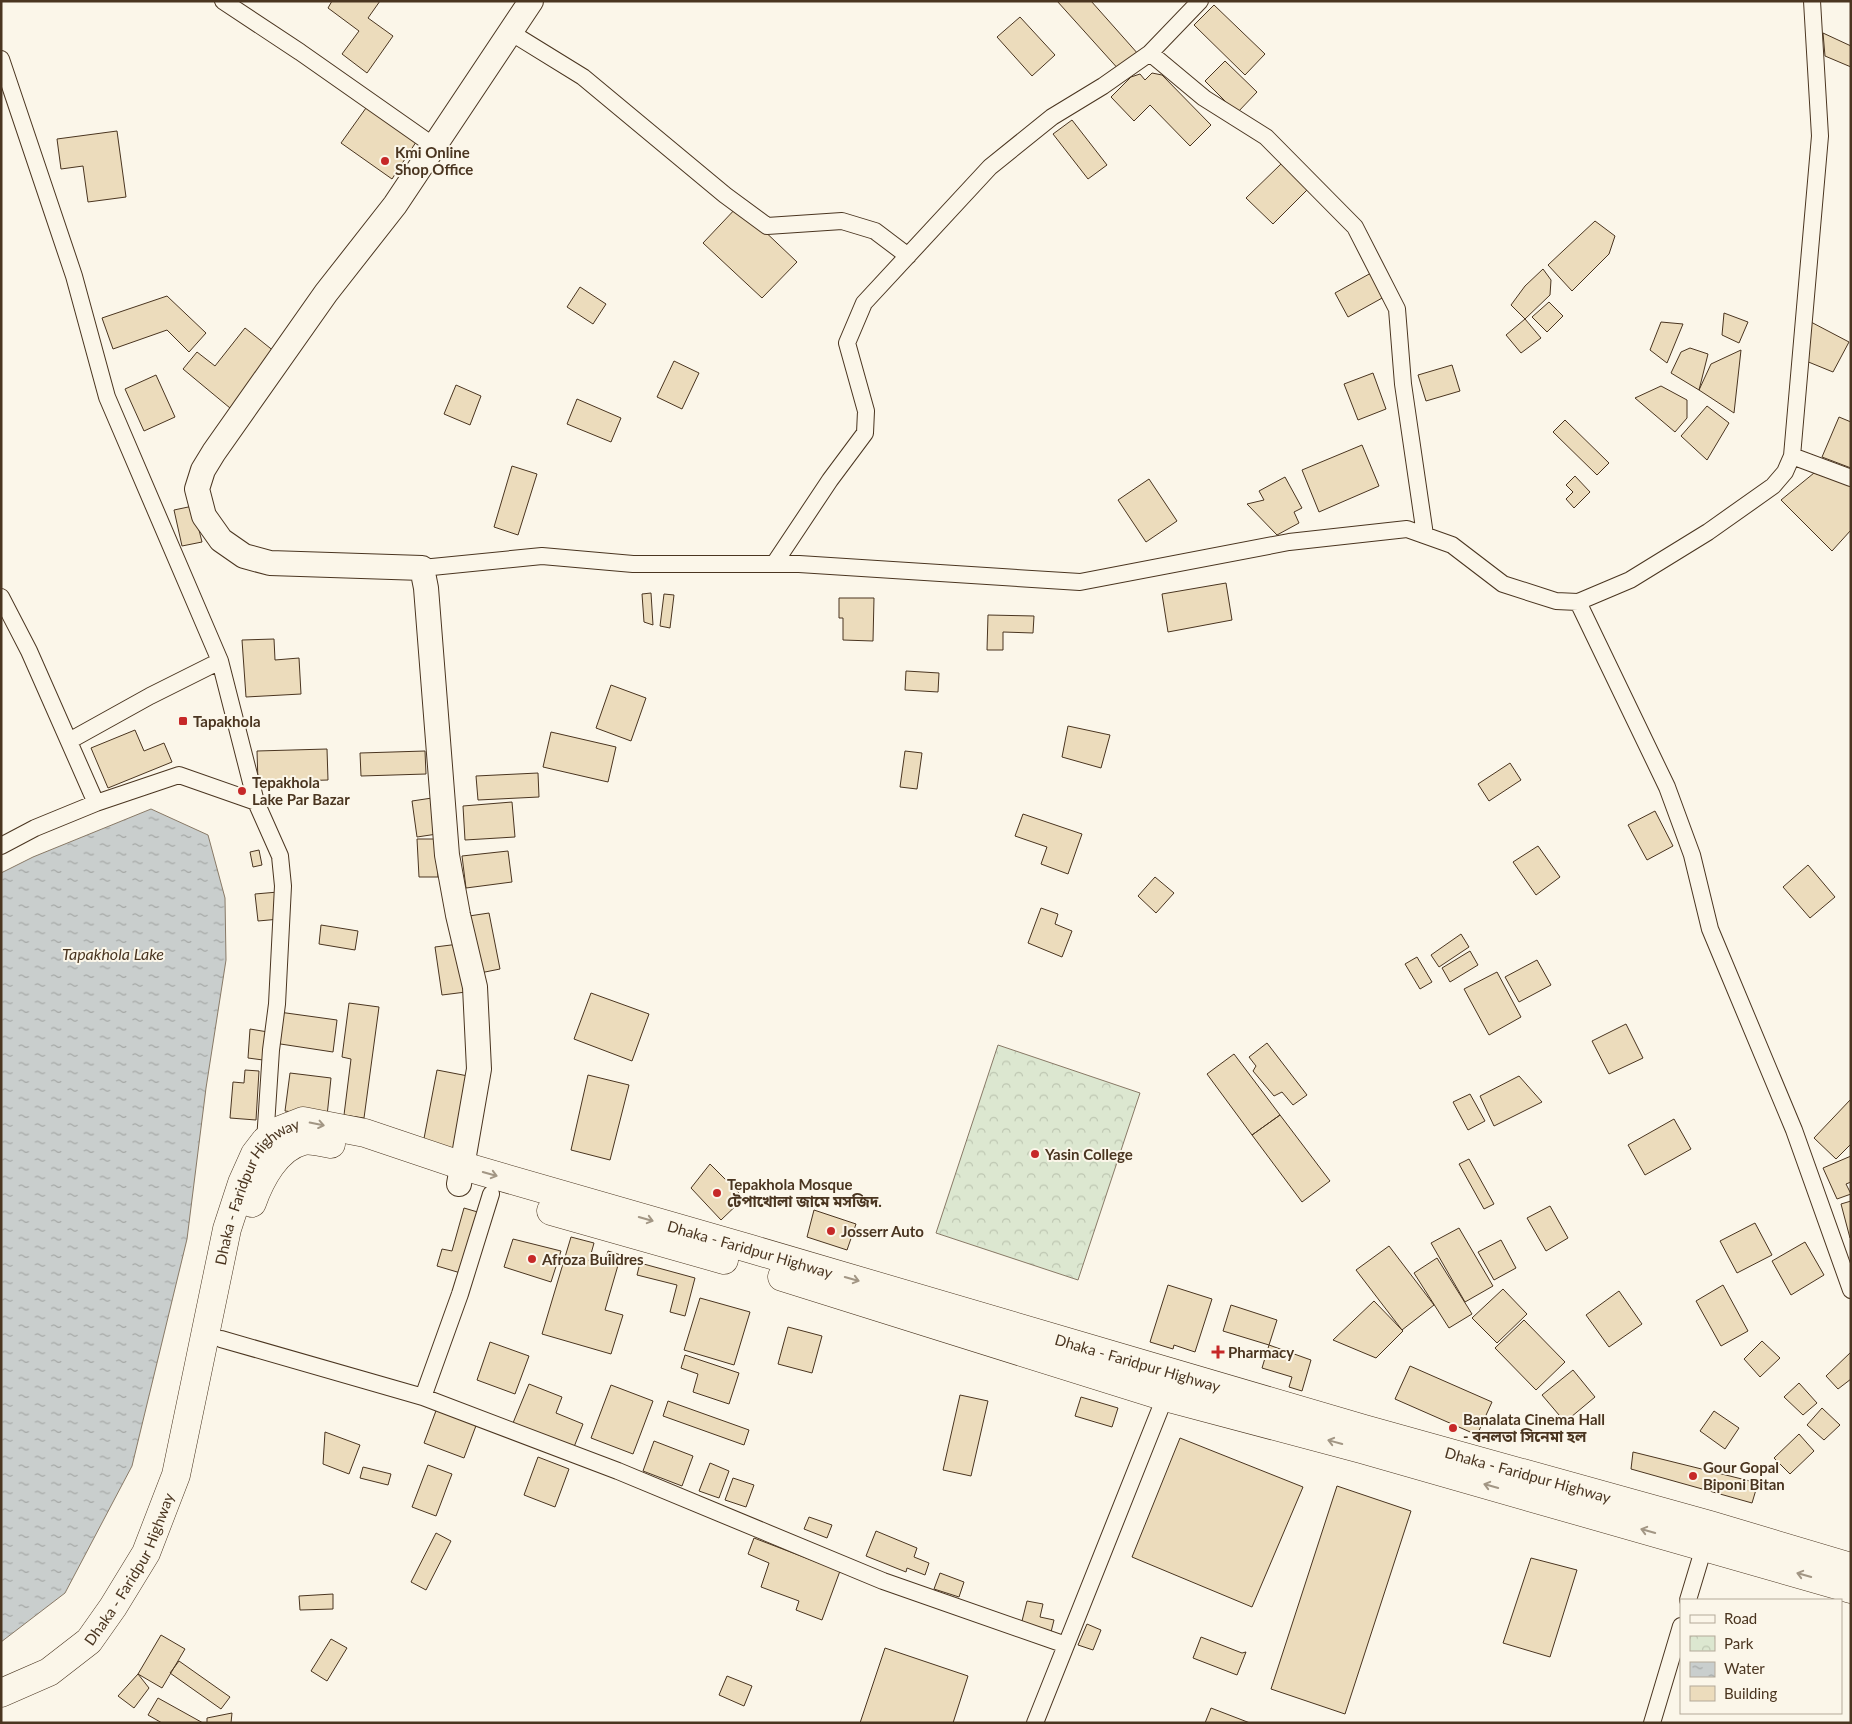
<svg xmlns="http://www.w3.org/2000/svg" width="1852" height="1724" viewBox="0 0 1852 1724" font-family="Lato,'Noto Sans Bengali',sans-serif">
  <defs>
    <pattern id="park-crowns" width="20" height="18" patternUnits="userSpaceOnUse" patternTransform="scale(1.25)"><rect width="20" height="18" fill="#dce7d0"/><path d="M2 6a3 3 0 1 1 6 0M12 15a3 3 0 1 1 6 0" fill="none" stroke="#bec7b2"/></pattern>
    <pattern id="water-ripples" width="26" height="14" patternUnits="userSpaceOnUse" patternTransform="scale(1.25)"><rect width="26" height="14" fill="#c9cecd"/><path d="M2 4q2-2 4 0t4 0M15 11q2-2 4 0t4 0" fill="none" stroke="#a5a8a6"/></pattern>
  </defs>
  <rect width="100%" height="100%" fill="#fbf6e9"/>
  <path fill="url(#park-crowns)" stroke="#887966" d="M 998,1045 L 1140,1093 L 1078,1280 L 936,1233 Z"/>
  <path fill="url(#water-ripples)" stroke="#887966" d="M 151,809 L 208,835 L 225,898 L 226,960 L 206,1088 L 187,1239 L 132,1466 L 65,1593 L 1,1642 L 1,873 L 33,857 Z"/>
  <path fill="#ecdcbc" stroke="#4a3520" d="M 332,1 L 380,1 L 368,18 L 393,36 L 367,73 L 342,54 L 359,31 L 328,8 Z
    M 1057,1 L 1091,1 L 1139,55 L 1121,72 Z
    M 1214,5 L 1265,54 L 1245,75 L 1194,25 Z
    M 1020,17 L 1055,55 L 1032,76 L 997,37 Z
    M 1823,33 L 1851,46 L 1851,67 L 1825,56 Z
    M 1225,61 L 1257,92 L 1237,113 L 1205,81 Z
    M 1152,73 L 1162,75 L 1211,125 L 1190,146 L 1150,105 L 1134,121 L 1111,97 L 1131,77 L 1140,74 L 1145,80 Z
    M 366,108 L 418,139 L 392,179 L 341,143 Z
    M 1072,120 L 1107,165 L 1088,179 L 1053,134 Z
    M 117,131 L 126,197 L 88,202 L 83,166 L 61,169 L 57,139 Z
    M 1281,164 L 1307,190 L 1273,224 L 1246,198 Z
    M 738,206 L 797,262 L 762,298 L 703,243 Z
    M 1595,221 L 1615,236 L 1609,254 L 1572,291 L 1548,265 Z
    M 1543,269 L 1551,280 L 1550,295 L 1525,319 L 1511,305 L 1525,286 Z
    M 1371,273 L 1384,297 L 1348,317 L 1335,293 Z
    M 580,287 L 606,304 L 593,324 L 567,307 Z
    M 167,296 L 206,333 L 189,352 L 167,330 L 113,349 L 102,318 Z
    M 1549,302 L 1563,316 L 1547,332 L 1532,317 Z
    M 1724,313 L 1748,322 L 1739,343 L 1722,335 Z
    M 1525,319 L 1541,338 L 1521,353 L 1506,335 Z
    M 1809,321 L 1849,342 L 1833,372 L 1806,361 Z
    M 1661,322 L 1683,324 L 1667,363 L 1650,350 Z
    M 245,328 L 275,352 L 230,408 L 183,369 L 197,352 L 215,366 Z
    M 1690,348 L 1708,354 L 1699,390 L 1671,373 L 1681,352 Z
    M 1741,350 L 1734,413 L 1699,390 L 1711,364 Z
    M 674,361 L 699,373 L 682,409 L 657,397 Z
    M 1452,365 L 1460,391 L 1426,401 L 1418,375 Z
    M 1373,373 L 1386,409 L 1358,420 L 1344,384 Z
    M 156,375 L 175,417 L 144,431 L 125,389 Z
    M 456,385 L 481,396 L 470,425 L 444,414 Z
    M 1661,386 L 1687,400 L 1687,418 L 1675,432 L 1635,398 Z
    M 577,399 L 621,418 L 611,442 L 567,424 Z
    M 1707,406 L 1729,423 L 1707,460 L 1681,436 Z
    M 1839,417 L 1851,422 L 1851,468 L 1822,457 Z
    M 1565,420 L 1609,463 L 1597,475 L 1553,432 Z
    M 1362,445 L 1379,486 L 1319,512 L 1302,470 Z
    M 512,466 L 537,474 L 518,535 L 494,527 Z
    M 1814,473 L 1851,485 L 1851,530 L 1832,551 L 1781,500 Z
    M 1575,476 L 1590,492 L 1574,508 L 1566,499 L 1573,492 L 1566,485 Z
    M 1285,477 L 1302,508 L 1294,512 L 1299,523 L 1277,535 L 1247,504 L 1264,500 L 1259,491 Z
    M 1149,479 L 1177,521 L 1146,542 L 1118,500 Z
    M 193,506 L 202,542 L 182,546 L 174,510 Z
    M 1226,583 L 1232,620 L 1168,632 L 1162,594 Z
    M 651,593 L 653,625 L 644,622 L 642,594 Z
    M 664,594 L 674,595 L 670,628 L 660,626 Z
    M 839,598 L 874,598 L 873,641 L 843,640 L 843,618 L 839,618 Z
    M 988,615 L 1034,616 L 1033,633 L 1003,632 L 1003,650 L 987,650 Z
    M 274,639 L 275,660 L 299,658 L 301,694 L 246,697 L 242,640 Z
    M 906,671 L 939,673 L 938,692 L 905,690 Z
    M 611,685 L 646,698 L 631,741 L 596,728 Z
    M 1068,726 L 1110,735 L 1101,768 L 1062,757 Z
    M 135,730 L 144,751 L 164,743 L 172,762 L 108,788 L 91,748 Z
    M 551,732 L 616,747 L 608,782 L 543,767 Z
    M 327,749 L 328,780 L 258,782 L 257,751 Z
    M 425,751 L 426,774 L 361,776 L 360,753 Z
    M 905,751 L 922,753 L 917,789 L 900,787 Z
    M 1510,763 L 1521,780 L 1489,801 L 1478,784 Z
    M 538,773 L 539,797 L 478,800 L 476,776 Z
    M 432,798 L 437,834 L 417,837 L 412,801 Z
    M 512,802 L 515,837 L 465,840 L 463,806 Z
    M 1655,811 L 1673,846 L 1647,860 L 1628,825 Z
    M 1023,814 L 1082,834 L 1068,874 L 1041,864 L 1047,847 L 1015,836 Z
    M 417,839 L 437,839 L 438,877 L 419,877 Z
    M 1538,846 L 1560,877 L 1536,895 L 1513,862 Z
    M 259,850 L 262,865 L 253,867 L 250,852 Z
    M 508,851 L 512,882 L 466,888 L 462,856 Z
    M 1808,865 L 1835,897 L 1810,918 L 1783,887 Z
    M 1155,877 L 1174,893 L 1156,913 L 1138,896 Z
    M 278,892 L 280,919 L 258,921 L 255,894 Z
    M 1041,908 L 1058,914 L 1055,924 L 1072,931 L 1062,957 L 1028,943 Z
    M 489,913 L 500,969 L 480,973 L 469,916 Z
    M 321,925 L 358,931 L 355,950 L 319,944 Z
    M 1461,934 L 1469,947 L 1439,967 L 1431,955 Z
    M 459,944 L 466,992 L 442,995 L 435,947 Z
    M 1470,951 L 1478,965 L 1450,982 L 1442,968 Z
    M 1417,957 L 1432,982 L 1420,989 L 1405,964 Z
    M 1537,960 L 1551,985 L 1519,1002 L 1505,977 Z
    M 1497,972 L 1521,1017 L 1489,1035 L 1464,989 Z
    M 591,993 L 649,1014 L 632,1061 L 574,1039 Z
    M 349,1003 L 379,1007 L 364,1118 L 344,1115 L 351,1059 L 342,1057 Z
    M 279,1012 L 337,1020 L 333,1052 L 274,1043 Z
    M 1626,1024 L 1643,1058 L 1609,1074 L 1592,1041 Z
    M 250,1029 L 268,1032 L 263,1060 L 248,1058 Z
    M 1267,1043 L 1307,1095 L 1293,1105 L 1282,1092 L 1274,1096 L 1253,1071 L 1256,1066 L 1249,1057 Z
    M 1234,1054 L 1280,1115 L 1252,1135 L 1207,1074 Z
    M 245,1070 L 259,1071 L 256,1120 L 230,1118 L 233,1082 L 244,1083 Z
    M 437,1070 L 468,1076 L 454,1154 L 422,1149 Z
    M 290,1073 L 331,1078 L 327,1116 L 285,1111 Z
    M 588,1075 L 629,1085 L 610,1160 L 571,1150 Z
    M 1519,1076 L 1542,1102 L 1494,1126 L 1480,1096 Z
    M 1470,1094 L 1485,1121 L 1468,1130 L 1453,1102 Z
    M 1851,1099 L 1851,1144 L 1836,1159 L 1814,1138 Z
    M 1280,1115 L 1330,1181 L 1302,1202 L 1252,1135 Z
    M 1674,1119 L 1691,1149 L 1645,1175 L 1628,1145 Z
    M 1851,1156 L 1851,1182 L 1846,1184 L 1851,1194 L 1837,1199 L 1823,1168 Z
    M 1469,1159 L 1494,1204 L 1484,1209 L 1459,1164 Z
    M 710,1164 L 744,1198 L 721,1220 L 691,1188 Z
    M 1851,1201 L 1851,1238 L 1850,1238 L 1841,1204 Z
    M 1550,1206 L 1568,1238 L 1546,1251 L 1527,1218 Z
    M 464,1208 L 481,1213 L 464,1274 L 437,1266 L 442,1249 L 452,1251 Z
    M 814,1210 L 856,1224 L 847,1250 L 807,1237 Z
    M 1755,1223 L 1772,1255 L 1737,1273 L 1720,1241 Z
    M 1459,1228 L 1493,1286 L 1465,1302 L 1431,1243 Z
    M 571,1237 L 594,1243 L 589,1261 L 604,1266 L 608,1251 L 621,1255 L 605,1310 L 623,1315 L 611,1354 L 542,1334 Z
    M 513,1239 L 561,1251 L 551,1282 L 504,1267 Z
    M 1501,1240 L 1516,1268 L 1494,1280 L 1478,1252 Z
    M 1805,1242 L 1824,1275 L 1791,1295 L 1772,1261 Z
    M 1389,1246 L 1434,1305 L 1402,1330 L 1356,1270 Z
    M 1437,1258 L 1472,1314 L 1449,1328 L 1414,1273 Z
    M 640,1263 L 695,1278 L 685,1316 L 670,1312 L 677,1285 L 637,1275 Z
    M 1168,1285 L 1212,1299 L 1195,1352 L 1174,1345 L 1173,1349 L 1150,1342 Z
    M 1723,1285 L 1748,1331 L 1721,1346 L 1696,1301 Z
    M 1503,1289 L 1527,1314 L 1497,1343 L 1472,1318 Z
    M 1619,1291 L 1642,1324 L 1609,1347 L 1586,1315 Z
    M 700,1298 L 750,1312 L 734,1365 L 684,1350 Z
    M 1374,1301 L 1403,1331 L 1376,1358 L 1333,1340 Z
    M 1231,1305 L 1277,1320 L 1269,1345 L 1223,1331 Z
    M 1524,1320 L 1565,1362 L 1536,1390 L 1495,1348 Z
    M 788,1327 L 822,1336 L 812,1373 L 778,1364 Z
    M 1762,1341 L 1780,1358 L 1760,1377 L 1744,1359 Z
    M 490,1342 L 529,1356 L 515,1394 L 477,1380 Z
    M 1269,1345 L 1311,1360 L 1302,1391 L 1289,1387 L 1292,1377 L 1262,1368 Z
    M 1851,1352 L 1851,1379 L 1838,1389 L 1826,1376 Z
    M 685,1355 L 739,1373 L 729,1404 L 693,1392 L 698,1374 L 681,1368 Z
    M 1410,1366 L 1492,1402 L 1477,1435 L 1395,1399 Z
    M 1573,1370 L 1595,1397 L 1565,1422 L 1542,1395 Z
    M 1799,1383 L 1817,1403 L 1803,1415 L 1784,1397 Z
    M 529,1384 L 562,1397 L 556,1413 L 583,1424 L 574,1447 L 513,1423 Z
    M 611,1385 L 653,1401 L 633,1454 L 591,1438 Z
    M 960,1395 L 988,1401 L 971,1476 L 943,1470 Z
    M 1081,1397 L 1118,1408 L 1112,1427 L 1075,1416 Z
    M 668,1401 L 749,1430 L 744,1445 L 663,1416 Z
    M 437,1408 L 477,1423 L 464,1458 L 424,1443 Z
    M 1822,1408 L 1840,1425 L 1824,1440 L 1807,1425 Z
    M 1714,1411 L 1739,1428 L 1725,1449 L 1700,1431 Z
    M 325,1432 L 360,1445 L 349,1474 L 323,1464 Z
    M 1799,1434 L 1814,1451 L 1790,1474 L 1774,1458 Z
    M 1180,1438 L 1303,1487 L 1252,1607 L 1132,1557 Z
    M 654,1441 L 693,1456 L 682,1486 L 643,1471 Z
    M 1633,1452 L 1758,1483 L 1752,1503 L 1631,1469 Z
    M 538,1457 L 569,1469 L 555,1507 L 524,1495 Z
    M 710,1463 L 729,1471 L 719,1498 L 699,1491 Z
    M 428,1465 L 452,1474 L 436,1516 L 412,1507 Z
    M 363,1467 L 391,1474 L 388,1485 L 360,1478 Z
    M 733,1478 L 754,1485 L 746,1507 L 725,1500 Z
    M 1337,1486 L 1411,1511 L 1345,1714 L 1271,1689 Z
    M 809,1517 L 832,1525 L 827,1538 L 804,1529 Z
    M 876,1531 L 917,1548 L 914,1557 L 929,1563 L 925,1575 L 907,1568 L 906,1572 L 866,1556 Z
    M 436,1533 L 451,1541 L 426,1590 L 411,1582 Z
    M 754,1538 L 840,1571 L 822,1620 L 796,1610 L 799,1601 L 761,1587 L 769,1563 L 748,1554 Z
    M 1531,1558 L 1577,1570 L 1550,1657 L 1503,1643 Z
    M 940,1573 L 964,1582 L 959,1597 L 934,1589 Z
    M 333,1594 L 333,1609 L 300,1610 L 299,1596 Z
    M 1027,1601 L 1043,1604 L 1040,1617 L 1054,1620 L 1051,1632 L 1021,1625 Z
    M 1087,1624 L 1101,1630 L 1093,1650 L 1078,1645 Z
    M 161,1635 L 185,1649 L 162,1688 L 138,1674 Z
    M 1201,1637 L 1242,1653 L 1246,1652 L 1237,1675 L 1193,1658 Z
    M 331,1639 L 347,1648 L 327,1681 L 311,1671 Z
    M 885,1648 L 968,1676 L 953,1723 L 860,1723 Z
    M 179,1661 L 230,1697 L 221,1709 L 170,1673 Z
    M 138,1674 L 149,1688 L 134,1708 L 118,1696 Z
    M 727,1676 L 752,1686 L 744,1706 L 719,1695 Z
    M 158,1698 L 203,1723 L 162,1723 L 148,1715 Z
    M 1211,1708 L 1250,1723 L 1205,1723 Z
    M 232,1713 L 231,1723 L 207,1723 L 207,1718 Z"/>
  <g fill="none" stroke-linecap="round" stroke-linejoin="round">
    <defs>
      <path id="street" d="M 223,1 L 300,52 L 434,146
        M 510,32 L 583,77 L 725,195 L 767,226 L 842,221 L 875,231 L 908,256
        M 1150,53 L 1204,98 L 1266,137 L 1355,227 L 1397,309 L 1403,384 L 1425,535
        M 1,59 L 74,276 L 107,397 L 220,661 L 256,802
        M 1792,456 L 1851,478
        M 774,564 L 830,480 L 865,433 L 866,411 L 847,343 L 864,303 L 990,167 L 1052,117 L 1103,86 L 1150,53 L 1200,1
        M 422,568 L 542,556 L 633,564 L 799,564 L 1080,582 L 1289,542 L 1407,529 L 1452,545 L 1503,584 L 1556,601 L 1578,602 L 1630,580 L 1708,532 L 1773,486 L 1785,472 L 1792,456 L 1820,136 L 1812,1
        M 1,597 L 29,651 L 96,803
        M 1578,602 L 1667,787 L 1692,855 L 1710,929 L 1794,1130 L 1851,1290
        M 69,741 L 150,696 L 220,661
        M 1,846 L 35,828 L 96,803 L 179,775 L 256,802 L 280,856 L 283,886 L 277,1004 L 271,1050 L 265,1141
        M 221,1339 L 423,1397 L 618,1471 L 883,1581 L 1066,1645
        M 423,1397 L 460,1294 L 491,1194
        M 1688,1600 L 1704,1547
        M 1035,1723 L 1165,1397 L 1166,1389
        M 1652,1723 L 1681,1626"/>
      <path id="secondary" d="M 459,1184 L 479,1069 L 475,987 L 458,915 L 447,855 L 426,588 L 422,568 L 270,563 L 244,556 L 221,540 L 204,516 L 197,489 L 203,470 L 214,452 L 326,293 L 395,205 L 531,1"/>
      <g id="highway">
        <path d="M 252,1203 C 260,1180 277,1147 303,1141 C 311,1139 323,1143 331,1144"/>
        <path d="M 551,1211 L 724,1260"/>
        <path d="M 782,1277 L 1165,1397 L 1361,1449 L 1851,1589"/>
        <path id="s1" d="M 1,1693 L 49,1672 L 89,1641 L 113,1607 L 146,1553 L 176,1475 L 227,1229 L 242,1183 L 255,1154 L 265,1141 L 280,1130 L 303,1121 L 365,1133 L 463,1166 L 751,1249 L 1364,1429 L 1710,1525 L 1851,1567"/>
      </g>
    </defs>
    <use href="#street" stroke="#4a3520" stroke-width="18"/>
    <use href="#secondary" stroke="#4a3520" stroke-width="26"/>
    <use href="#highway" stroke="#4a3520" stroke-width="29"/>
    <use href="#street" stroke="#fbf6e9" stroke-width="16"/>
    <use href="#secondary" stroke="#fbf6e9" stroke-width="24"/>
    <use href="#highway" stroke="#fbf6e9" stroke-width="28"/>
  </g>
  <defs><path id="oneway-shaft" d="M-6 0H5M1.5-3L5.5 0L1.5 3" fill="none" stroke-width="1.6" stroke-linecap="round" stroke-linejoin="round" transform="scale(1.25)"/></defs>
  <g stroke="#a29684">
    <use href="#oneway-shaft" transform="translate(317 1124) rotate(11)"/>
    <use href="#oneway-shaft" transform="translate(490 1174) rotate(16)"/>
    <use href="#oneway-shaft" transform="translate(646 1219) rotate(16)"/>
    <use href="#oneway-shaft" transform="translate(852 1279) rotate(16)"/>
    <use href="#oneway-shaft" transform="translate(1335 1442) rotate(-165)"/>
    <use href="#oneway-shaft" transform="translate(1491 1486) rotate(-164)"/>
    <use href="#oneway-shaft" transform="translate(1648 1531) rotate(-164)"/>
    <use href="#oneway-shaft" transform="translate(1804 1575) rotate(-164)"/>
  </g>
  <g fill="#c62828" stroke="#fbf6e9" stroke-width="2">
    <circle cx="385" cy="161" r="5"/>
    <rect x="178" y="716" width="10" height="10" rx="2.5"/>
    <circle cx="242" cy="791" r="5"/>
    <circle cx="1035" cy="1154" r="5"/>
    <circle cx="717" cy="1193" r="5"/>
    <circle cx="831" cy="1231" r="5"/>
    <circle cx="532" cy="1259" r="5"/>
    <path d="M1215.5 1344.5h5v5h5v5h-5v5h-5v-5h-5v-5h5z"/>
    <circle cx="1453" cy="1428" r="5"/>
    <circle cx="1693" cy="1476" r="5"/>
  </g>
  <g text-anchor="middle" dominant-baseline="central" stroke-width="4" stroke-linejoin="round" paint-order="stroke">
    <g font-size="15" font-weight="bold" fill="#4a3520" stroke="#fbf6e9" text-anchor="start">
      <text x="395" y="152">Kmi Online<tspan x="395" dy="17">Shop Office</tspan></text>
      <text x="193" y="721">Tapakhola</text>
      <text x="252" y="782">Tepakhola<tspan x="252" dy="17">Lake Par Bazar</tspan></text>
      <text x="1045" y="1154">Yasin College</text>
      <text x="727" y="1184">Tepakhola Mosque<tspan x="727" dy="17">টেপাখোলা জামে মসজিদ.</tspan></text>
      <text x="841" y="1231">Josserr Auto</text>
      <text x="542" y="1259">Afroza Buildres</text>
      <text x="1228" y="1352">Pharmacy</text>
      <text x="1463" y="1419">Banalata Cinema Hall<tspan x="1463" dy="17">- বনলতা সিনেমা হল</tspan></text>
      <text x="1703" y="1467">Gour Gopal<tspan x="1703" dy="17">Biponi Bitan</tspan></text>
    </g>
    <g font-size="15" fill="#4a3520" stroke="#fbf6e9">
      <text stroke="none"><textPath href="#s1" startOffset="592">Dhaka - Faridpur Highway</textPath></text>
      <text stroke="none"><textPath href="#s1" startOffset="1148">Dhaka - Faridpur Highway</textPath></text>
      <text stroke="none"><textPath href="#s1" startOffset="1552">Dhaka - Faridpur Highway</textPath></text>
      <text stroke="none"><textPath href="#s1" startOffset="1958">Dhaka - Faridpur Highway</textPath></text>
      <text stroke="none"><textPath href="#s1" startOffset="186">Dhaka - Faridpur Highway</textPath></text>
    </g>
    <g font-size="16" font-style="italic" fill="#4a3520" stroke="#fbf6e9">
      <text x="113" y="953">Tapakhola Lake</text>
    </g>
  </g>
  <rect width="1852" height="1724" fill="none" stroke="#4a3520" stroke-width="5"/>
  <rect x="1680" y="1599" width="162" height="115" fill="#fbf6e9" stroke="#b4a999"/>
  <rect x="1690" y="1615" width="25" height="8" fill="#fbf6e9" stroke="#b4a999"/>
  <text x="1724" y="1624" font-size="15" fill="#4a3520">Road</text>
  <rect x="1690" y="1636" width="25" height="15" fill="url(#park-crowns)" stroke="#b4a999"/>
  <text x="1724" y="1649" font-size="15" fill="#4a3520">Park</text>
  <rect x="1690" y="1662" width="25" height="15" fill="url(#water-ripples)" stroke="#b4a999"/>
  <text x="1724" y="1674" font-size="15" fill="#4a3520">Water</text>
  <rect x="1690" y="1686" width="25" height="15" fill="#ecdcbc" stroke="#b4a999"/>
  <text x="1724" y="1699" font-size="15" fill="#4a3520">Building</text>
</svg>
